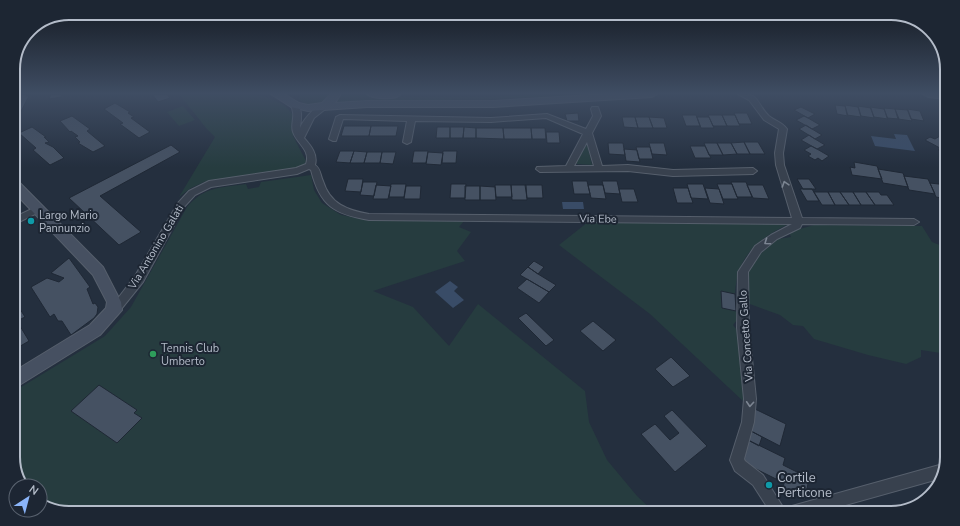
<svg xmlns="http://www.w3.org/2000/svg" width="960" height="526" viewBox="0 0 960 526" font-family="'Nunito Sans',sans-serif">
  <rect width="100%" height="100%" fill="#242f3e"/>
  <path fill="#263c3f" d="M 179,94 C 210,94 275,85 293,115 L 293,136 L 306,161 L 304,165 L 298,168 L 204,182 L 191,188 L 179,197 L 215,137 L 206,128 Z
    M 300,94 L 331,94 L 331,95 C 324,104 308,110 299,99 Z
    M 343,94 L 396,97 L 488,97 L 553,94 L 597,94 L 494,99 L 337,102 Z
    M 183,106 L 195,120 L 179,126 L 167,112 Z
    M 587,143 L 592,165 L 577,164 L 576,163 Z
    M 311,175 L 314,190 L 322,203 L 341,215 L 361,219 L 464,221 L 459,227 L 471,232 L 457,251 L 465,261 L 373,291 L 413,307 L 449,346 L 478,304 L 585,391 L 589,422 L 607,460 L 637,496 L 655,513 L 69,513 L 41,506 L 40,486 L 21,486 L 13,461 L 13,392 L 105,336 L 131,307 L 187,207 C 205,186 220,188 246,184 L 248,189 L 259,187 L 261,182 Z
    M 588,222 L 788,224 C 755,241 737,257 735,294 L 721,292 L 722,308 L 736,311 L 737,320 L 733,325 L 738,331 L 744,386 L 743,401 L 650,314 L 559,245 Z
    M 814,225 L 922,226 L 932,242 L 947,248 L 947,354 L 921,350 L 921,357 L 906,364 L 868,355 L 814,339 L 803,326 L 793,325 L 780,315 L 747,303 L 746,281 L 751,266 L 758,256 L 778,239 L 791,237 L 789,232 Z"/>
  <path fill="#394c67" d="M 894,134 L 907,135 L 915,151 L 875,146 L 871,136 L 896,139 Z
    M 562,202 L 583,202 L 584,209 L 563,209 Z
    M 450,281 L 458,287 L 454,291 L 464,300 L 453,308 L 435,292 Z"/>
  <path fill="#455162" stroke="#1f2835" d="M 15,94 L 27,94 L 26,96 L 29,96 L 19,115 L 13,116 L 13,102 L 16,97 L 13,97 Z
    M 49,94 L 63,94 L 61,97 L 49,99 L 51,94 Z
    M 152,94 L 167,94 L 170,98 L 158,102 Z
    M 115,103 L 130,112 L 128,113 L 134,117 L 131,118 L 150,132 L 139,138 L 120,124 L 123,123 L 104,109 Z
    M 835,105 L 845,106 L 848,116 L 837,114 Z
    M 845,105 L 858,107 L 861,117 L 847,115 Z
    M 858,106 L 871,108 L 874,118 L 861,116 Z
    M 801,107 L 815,114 L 808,118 L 794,110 Z
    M 870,107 L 884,109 L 888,119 L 874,117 Z
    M 884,108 L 895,109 L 899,119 L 887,118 Z
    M 895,109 L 908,110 L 912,121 L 898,119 Z
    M 907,109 L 920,111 L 924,121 L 911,119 Z
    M 578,113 L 579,121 L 567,121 L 565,114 Z
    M 734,113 L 747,113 L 752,124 L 739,124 Z
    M 682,115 L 696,115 L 700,126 L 686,126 Z
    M 708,115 L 722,115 L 727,126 L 713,126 Z
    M 722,115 L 735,115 L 740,126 L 727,126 Z
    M 72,116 L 90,129 L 87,131 L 105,146 L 93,152 L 78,143 L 80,142 L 75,137 L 78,136 L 71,131 L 70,132 L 60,121 Z
    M 804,116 L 808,118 L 820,125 L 812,129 L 796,120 Z
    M 622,117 L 635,117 L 638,128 L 624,127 Z
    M 635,117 L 649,117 L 653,128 L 638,128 Z
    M 649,117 L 664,118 L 667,128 L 653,128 Z
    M 697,117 L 709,117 L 714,128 L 701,128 Z
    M 806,125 L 812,129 L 822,135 L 815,139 L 799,129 Z
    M 344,126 L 371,126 L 369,136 L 341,136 Z
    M 371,126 L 398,126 L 396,136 L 369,136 Z
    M 32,127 L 46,137 L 44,137 L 49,142 L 45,143 L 53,147 L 64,158 L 50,165 L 33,150 L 36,148 L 19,133 Z
    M 437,127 L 450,127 L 450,138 L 436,138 Z
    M 450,127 L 464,127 L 463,138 L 450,138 Z
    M 464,127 L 476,128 L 476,138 L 463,138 Z
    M 476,128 L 503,128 L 504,139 L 476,138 Z
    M 503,128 L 531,128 L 532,139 L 504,139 Z
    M 531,128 L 545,128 L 546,139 L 532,139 Z
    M 546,132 L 559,132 L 560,143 L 547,143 Z
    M 809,135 L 815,139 L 825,145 L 817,149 L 801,140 Z
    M 940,136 L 947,139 L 947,144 L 940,148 L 925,140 L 930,137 L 935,139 Z
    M 744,142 L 758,142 L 765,154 L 750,154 Z
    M 744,142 L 750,154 L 737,154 L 731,143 Z
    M 608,143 L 623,143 L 625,155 L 609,154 Z
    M 649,143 L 664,143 L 667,155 L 652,154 Z
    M 704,143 L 717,143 L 723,155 L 709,155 Z
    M 717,143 L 731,143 L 737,154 L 723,155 Z
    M 947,144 L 947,154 L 938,150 L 940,148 Z
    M 171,145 L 180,152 L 100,196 L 141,232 L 119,245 L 69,198 Z
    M 690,146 L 705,146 L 711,158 L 695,158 Z
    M 811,146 L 817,149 L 829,156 L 822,161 L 818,158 L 815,160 L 808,156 L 811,154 L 804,150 Z
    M 636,147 L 650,147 L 653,159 L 639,159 Z
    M 624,149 L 637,150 L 640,162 L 626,161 Z
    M 340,151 L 354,151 L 350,163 L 336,162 Z
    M 354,151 L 367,152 L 364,163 L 350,163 Z
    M 414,151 L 428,151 L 426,163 L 412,163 Z
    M 443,151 L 457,151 L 456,163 L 442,163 Z
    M 367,152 L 382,152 L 380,163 L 364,163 Z
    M 382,152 L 396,152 L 393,164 L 380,163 Z
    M 428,152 L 443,153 L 441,165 L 426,164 Z
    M 854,162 L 877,166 L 882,179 L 852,175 L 850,167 L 855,168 Z
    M 878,169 L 903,173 L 908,187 L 883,183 Z
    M 904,176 L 928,179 L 935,194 L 909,190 Z
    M 348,179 L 363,179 L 361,192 L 345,191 Z
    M 797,179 L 809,179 L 816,189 L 803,189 Z
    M 572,181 L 587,181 L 590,194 L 574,194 Z
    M 602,181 L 617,181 L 620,194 L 605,193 Z
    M 363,182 L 377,182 L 374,196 L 360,195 Z
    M 731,182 L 746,182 L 752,197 L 737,197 Z
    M 930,183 L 947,185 L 947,199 L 936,197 Z
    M 391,184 L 406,184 L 404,197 L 389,197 Z
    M 451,184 L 466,184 L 465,198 L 450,198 Z
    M 687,184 L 703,184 L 708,199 L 691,198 Z
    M 717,184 L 732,184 L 738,199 L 723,199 Z
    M 376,185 L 391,186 L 388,199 L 373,199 Z
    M 495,185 L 511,185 L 512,197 L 496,197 Z
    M 511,185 L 526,185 L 527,200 L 512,200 Z
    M 525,185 L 542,185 L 543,198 L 527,198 Z
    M 588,185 L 603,185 L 606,199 L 591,198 Z
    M 747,185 L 763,185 L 769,199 L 753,198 Z
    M 406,186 L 421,186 L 420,199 L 404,199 Z
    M 465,186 L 480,186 L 480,200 L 465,200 Z
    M 480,186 L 495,187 L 496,200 L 480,200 Z
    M 673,188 L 688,188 L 693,203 L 677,203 Z
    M 705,188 L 719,189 L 724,204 L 710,203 Z
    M 619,189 L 634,189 L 638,202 L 622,202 Z
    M 800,189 L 812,189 L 819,201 L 807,201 Z
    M 814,192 L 828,192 L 835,205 L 822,205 Z
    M 828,192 L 840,192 L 849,205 L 835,205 Z
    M 840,192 L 853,192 L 861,205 L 849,205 Z
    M 853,192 L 866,192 L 875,205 L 861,205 Z
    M 866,192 L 879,192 L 881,195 L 887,195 L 894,205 L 875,205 Z
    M 69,258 L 90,287 L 87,289 L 93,304 L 95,303 L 98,307 L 97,314 L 94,318 L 71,335 L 62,321 L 58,321 L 54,314 L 50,317 L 31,287 L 47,278 L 59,282 L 64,278 L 51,273 Z
    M 534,261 L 544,267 L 538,274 L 528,267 Z
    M 528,267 L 538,274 L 556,285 L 549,292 L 520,275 Z
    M 527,279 L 549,292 L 539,303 L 517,288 Z
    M 721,291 L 735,294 L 736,311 L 722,308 Z
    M 15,305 L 18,311 L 20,309 L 25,317 L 17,321 L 29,341 L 17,348 L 19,351 L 13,355 Z
    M 526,313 L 554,340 L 546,346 L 518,318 Z
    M 593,321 L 616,340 L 603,351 L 580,331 Z
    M 671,357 L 690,376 L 673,387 L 655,369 Z
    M 99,385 L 137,410 L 134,413 L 142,418 L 117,443 L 71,411 Z
    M 755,409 L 786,424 L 780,446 L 749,430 Z
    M 672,410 L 707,446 L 675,472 L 641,434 L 655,424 L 670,440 L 679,433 L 664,416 Z
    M 749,430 L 762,437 L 759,446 L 746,439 Z
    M 746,439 L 785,458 L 783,465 L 809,478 L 805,500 L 783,488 L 784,483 L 740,461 Z"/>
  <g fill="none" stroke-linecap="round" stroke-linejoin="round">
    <defs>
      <path id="street" d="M 738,94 C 759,91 757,105 769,116 C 775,121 782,122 787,129 L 783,153 L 784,165 L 802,218 L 914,219 L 919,222 L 914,225 L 802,224 L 800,228 L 777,239 L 761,252 L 748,272 L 749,328 L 756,399 L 754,422 L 744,459 L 745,461 L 763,475 L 786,512 L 787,508 L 792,506 L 943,464 L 945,465 L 942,478 L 817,513 L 771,513 L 753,485 L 735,471 L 730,460 L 742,422 L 744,399 L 737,328 L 738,272 L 755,246 L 771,235 L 792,224 L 369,220 C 334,214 320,206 311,170 L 309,169 L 297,174 L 211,187 L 195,195 L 184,207 L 143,282 L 118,313 L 114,314 L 110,313 L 109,310 L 135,276 L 178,203 L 189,191 L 209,181 L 296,168 L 306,164 C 311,150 297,144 293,132 C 290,122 297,116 290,104 L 291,102 L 297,102 C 303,112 301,118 300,128 C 304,118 320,100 332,101 L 333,103 L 314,118 L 304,138 C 311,146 318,154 315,165 C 321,169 320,175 323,181 C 330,204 347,210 369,214 L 792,218 L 776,165 L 775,153 L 779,129 L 764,120 L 749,100 Z
        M 592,107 L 598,107 L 601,116 L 592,133 L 602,166 L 628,165 L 673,170 L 753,168 L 757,171 L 753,174 L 673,176 L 628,171 L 540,172 L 536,169 L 537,167 L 566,166 L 583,134 L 546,118 L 491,122 L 415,121 L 411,142 L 407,144 L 403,142 L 407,121 L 343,119 L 336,141 L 333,141 L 329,139 L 336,117 L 340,115 L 491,118 L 547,114 L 586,129 L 593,116 L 591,109 ZM 587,142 L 594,166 L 574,166 Z
        M 38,206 L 41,207 L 43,209 L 41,211 L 13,225 L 13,218 Z"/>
      <path id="secondary" d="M 271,94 L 284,94 L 299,103 L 308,105 L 322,103 L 331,94 L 341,94 L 335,103 L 367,101 L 493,101 L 609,94 L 657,94 L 652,97 L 493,107 L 367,107 L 308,111 L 291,107 Z
        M 367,94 L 399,94 L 400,95 C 395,100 372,99 367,94 Z
        M 923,94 L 947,94 L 947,99 L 928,97 Z
        M 13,179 L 17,180 L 103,267 L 121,302 L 122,310 L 100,335 L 13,389 L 13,372 L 90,325 L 106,308 L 107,302 L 93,275 L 13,191 Z"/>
    </defs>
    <use href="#street" stroke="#565f6c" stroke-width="2"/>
    <use href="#secondary" stroke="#565f6c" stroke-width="2"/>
    <use href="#street" fill="#38414e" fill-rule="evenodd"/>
    <use href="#secondary" fill="#465061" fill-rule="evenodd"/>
    <defs>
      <path id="rail" d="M 885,513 L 923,502"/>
    </defs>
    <use href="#rail" stroke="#5a6575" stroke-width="5.5"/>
    <use href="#rail" stroke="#1d2633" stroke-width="4" stroke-dasharray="12" stroke-linecap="butt"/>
  </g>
  <defs><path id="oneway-chevron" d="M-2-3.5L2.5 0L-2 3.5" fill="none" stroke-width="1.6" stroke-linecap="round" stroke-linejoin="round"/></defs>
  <g stroke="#7c8592">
    <use href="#oneway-chevron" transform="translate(785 184) rotate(-108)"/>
    <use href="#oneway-chevron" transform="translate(767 242) rotate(145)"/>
    <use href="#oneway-chevron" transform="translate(750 404) rotate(94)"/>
  </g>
  <linearGradient id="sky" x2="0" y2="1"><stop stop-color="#141a22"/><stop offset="0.56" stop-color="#3f4d63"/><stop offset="1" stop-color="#3f4d63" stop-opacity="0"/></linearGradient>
  <rect width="960" height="167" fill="url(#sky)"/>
  <g fill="#0f9aa8" stroke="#1d2633" stroke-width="1.5">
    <circle cx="31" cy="221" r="4"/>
    <circle cx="769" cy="485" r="4"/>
  </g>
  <circle fill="#2e9e5b" stroke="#1d2633" stroke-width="1.5" cx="153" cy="354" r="4"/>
  <g text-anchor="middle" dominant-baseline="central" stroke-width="4" stroke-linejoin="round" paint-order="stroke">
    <g font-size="11" fill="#b4bcc9" stroke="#1d2633" text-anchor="start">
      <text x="39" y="215">Largo Mario<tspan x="39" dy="13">Pannunzio</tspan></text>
      <text x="161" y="348">Tennis Club<tspan x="161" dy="13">Umberto</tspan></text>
    </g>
    <g font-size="11" fill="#b4bcc9" stroke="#1d2633">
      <text transform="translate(598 219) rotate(1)">Via Ebe</text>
      <text transform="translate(156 247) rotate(-59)">Via Antonino Galati</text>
      <text transform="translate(746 336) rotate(-94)">Via Concetto Gallo</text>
    </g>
    <g font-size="13" fill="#b4bcc9" stroke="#1d2633" text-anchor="start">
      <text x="777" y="478">Cortile<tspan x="777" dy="15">Perticone</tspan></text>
    </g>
  </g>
  <path d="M0 0H960V526H0ZM69 20H891A49 49 0 0 1 940 69V457A49 49 0 0 1 891 506H69A49 49 0 0 1 20 457V69A49 49 0 0 1 69 20Z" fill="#1d2633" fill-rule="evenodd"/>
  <path fill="none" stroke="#b4bcc9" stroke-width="2" d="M69 20H891A49 49 0 0 1 940 69V457A49 49 0 0 1 891 506H69A49 49 0 0 1 20 457V69A49 49 0 0 1 69 20Z"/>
  <g transform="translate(28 498) rotate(36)"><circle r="19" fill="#1d2633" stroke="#59626f"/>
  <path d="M0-3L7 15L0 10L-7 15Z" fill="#8ab4f8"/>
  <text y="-6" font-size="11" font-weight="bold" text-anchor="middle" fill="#b4bcc9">N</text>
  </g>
</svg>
